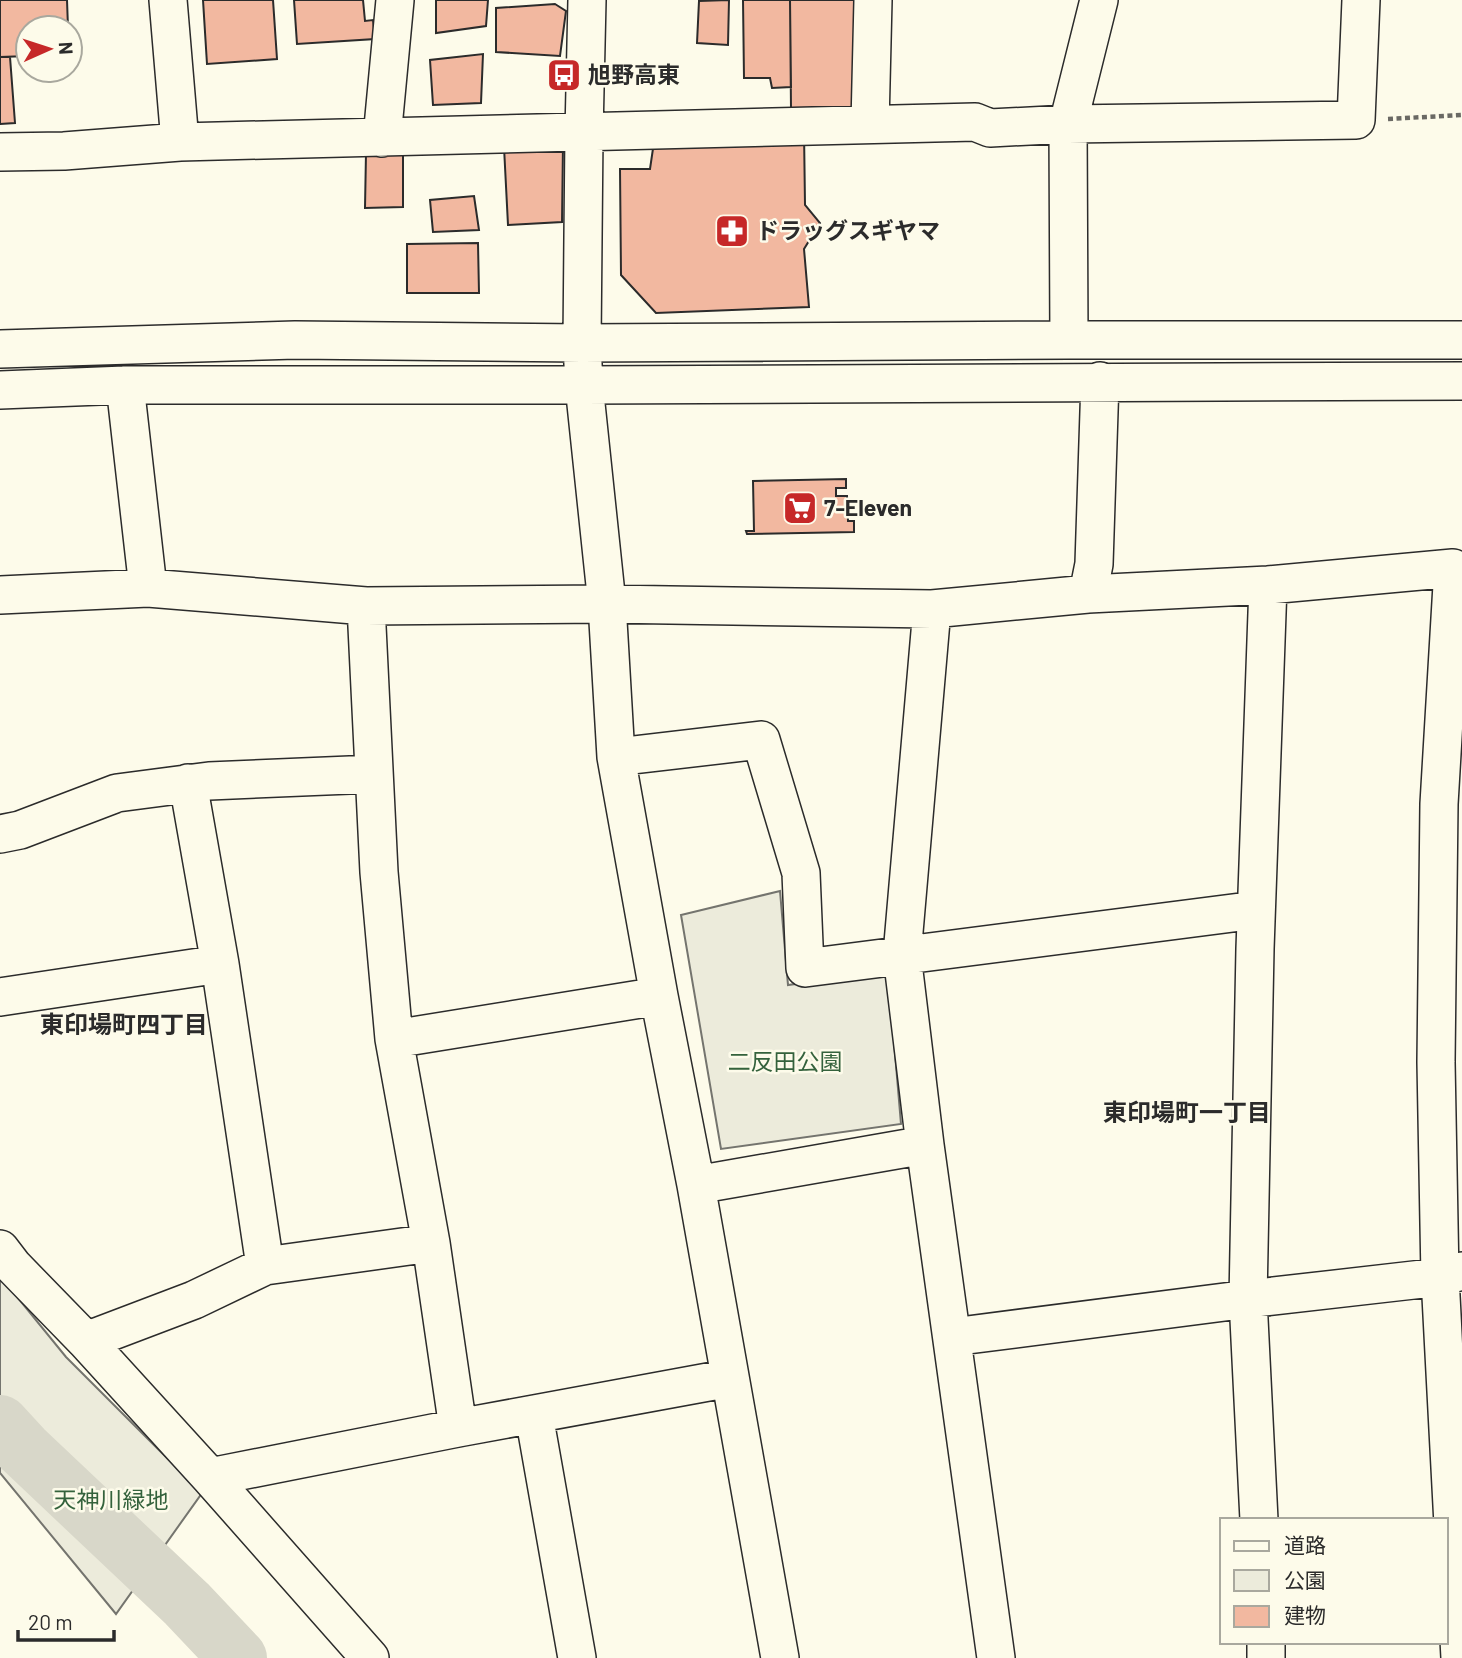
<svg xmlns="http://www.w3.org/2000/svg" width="1462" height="1658" viewBox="0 0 1462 1658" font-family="Barlow,'Noto Sans JP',sans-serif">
	<rect width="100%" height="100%" fill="#fdfbea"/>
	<path fill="#ecebdb" stroke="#74746e" stroke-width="2" d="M780,891L788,985L888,971L901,1124L721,1149L681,915Z
		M0,1276L66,1357L202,1493L116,1614L0,1473Z"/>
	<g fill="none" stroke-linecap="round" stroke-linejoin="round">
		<path stroke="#d8d7c9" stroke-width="58" d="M0,1424L23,1449L187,1604L238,1658"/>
	</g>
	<path fill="#f2b8a0" stroke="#2b2b2b" stroke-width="2" d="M0,0H67L68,28H28V56L0,57Z
		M203,0H273L277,59L207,64Z
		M294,0H363L365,21L373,20L375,39L297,44Z
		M436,0H488L486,26L436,33Z
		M729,0L728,45L697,43L699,1Z
		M743,0H790L791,87L772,88L770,78H744Z
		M790,0H863L855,108H791Z
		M555,4L566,11L560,56L496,52V8Z
		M483,54L481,103L433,105L430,60Z
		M0,57H10L15,123L0,124Z
		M804,131L805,205L820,223L804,249L809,307L656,313L621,275L620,169H650L655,135Z
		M563,144L562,222L508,225L504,147Z
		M366,153L403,154V207L365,208Z
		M474,196L479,230L433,232L430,200Z
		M478,243L479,293H407V244Z
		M846,479V488H836V496H847L848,521H854V532L747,534L746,531H754L753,481Z"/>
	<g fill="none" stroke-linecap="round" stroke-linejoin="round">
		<g stroke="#2b2b2b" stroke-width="40">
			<path id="minor" d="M168,0L180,142
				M587,0L584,133L582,343L584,385L607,604L616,757L659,996L696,1185L780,1658
				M870,124L873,0
				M382,138L395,0
				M0,152L64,151L180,142L975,122L990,128L1068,124L1356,120L1361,0
				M1069,340L1068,124L1099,0
				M0,349L295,340L582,343L1069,340H1462
				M125,385L148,588
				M0,390L125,385H584L1462,381
				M1088,594L1094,564L1100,381
				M0,595L148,588L366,606L607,604L932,609L1088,594L1268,585L1453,568L1439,804L1436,1062L1440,1277L1460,1658
				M366,606L379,872L394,1039L431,1243L458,1428
				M932,609L902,955L925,1145L996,1658
				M616,757L761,740L801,873L805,968L1256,910
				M188,783L220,964L265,1266
				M0,834L20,830L117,793L209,781L374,774
				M0,997L220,964
				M394,1039L659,996
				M696,1185L925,1145
				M0,1249L13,1266L86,1341L210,1477L370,1658
				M952,1337L1248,1299L1440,1277L1462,1271
				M86,1341L194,1300L265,1266L431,1243
				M534,1415L577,1658
				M210,1477L458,1428L730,1378
				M1259,1520L1248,1299L1255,949L1268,585
				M1266,1642V1658"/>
		</g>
		<path stroke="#6a6964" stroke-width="4.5" stroke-dasharray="5 3.5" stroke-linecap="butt" d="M1388,119L1462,115"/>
		<use href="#minor" stroke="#fdfbea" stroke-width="37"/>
	</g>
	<defs>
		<g id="bus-square" transform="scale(1.75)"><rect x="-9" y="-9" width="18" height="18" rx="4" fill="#c62828" stroke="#fdfbea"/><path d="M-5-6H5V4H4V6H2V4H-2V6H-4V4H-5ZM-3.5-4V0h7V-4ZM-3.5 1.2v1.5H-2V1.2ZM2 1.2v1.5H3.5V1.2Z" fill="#fff"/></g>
		<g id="pharmacy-square" transform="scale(1.75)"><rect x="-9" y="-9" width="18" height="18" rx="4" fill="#c62828" stroke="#fdfbea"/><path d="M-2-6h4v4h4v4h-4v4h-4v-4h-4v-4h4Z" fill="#fff"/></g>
		<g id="supermarket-square" transform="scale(1.75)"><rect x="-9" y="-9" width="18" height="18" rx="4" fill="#c62828" stroke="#fdfbea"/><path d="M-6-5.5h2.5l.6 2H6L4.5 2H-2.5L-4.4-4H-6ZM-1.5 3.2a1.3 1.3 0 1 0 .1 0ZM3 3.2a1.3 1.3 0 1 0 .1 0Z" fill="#fff"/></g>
	</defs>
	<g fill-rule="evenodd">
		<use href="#bus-square" x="564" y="75"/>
		<use href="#pharmacy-square" x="732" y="231"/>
		<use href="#supermarket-square" x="800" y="508"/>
	</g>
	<g text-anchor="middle" stroke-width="5" stroke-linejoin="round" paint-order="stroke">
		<g font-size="23" font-weight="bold" fill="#2b2b2b" stroke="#fdfbea" text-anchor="start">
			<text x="588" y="83">旭野高東</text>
			<text x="756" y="239">ドラッグスギヤマ</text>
			<text x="824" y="516">7-Eleven</text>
		</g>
		<g font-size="23" fill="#34623c" stroke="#fdfbea">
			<text x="785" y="1070">二反田公園</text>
			<text x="111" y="1508">天神川緑地</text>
		</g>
		<g font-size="24" font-weight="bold" fill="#2b2b2b" stroke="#fdfbea">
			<text x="124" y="1033">東印場町四丁目</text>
			<text x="1187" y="1121">東印場町一丁目</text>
		</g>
	</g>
	<rect x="1220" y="1518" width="228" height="126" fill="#fdfbea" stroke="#a9a89e" stroke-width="2"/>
	<rect x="1234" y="1541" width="35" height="10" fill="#fdfbea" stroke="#a9a89e" stroke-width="2"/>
	<text x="1284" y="1553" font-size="21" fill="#2b2b2b">道路</text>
	<rect x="1234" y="1570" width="35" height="21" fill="#ecebdb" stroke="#a9a89e" stroke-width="2"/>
	<text x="1284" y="1588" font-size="21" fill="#2b2b2b">公園</text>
	<rect x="1234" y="1606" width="35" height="21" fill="#f2b8a0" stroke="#a9a89e" stroke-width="2"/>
	<text x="1284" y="1623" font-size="21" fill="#2b2b2b">建物</text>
	<g transform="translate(49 49) rotate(87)"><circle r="33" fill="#fdfbea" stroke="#a9a89e" stroke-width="2"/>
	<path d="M0-5L12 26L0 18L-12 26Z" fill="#c62828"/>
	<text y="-10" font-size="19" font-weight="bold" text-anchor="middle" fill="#2b2b2b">N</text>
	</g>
	<path d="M18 1630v10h96v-10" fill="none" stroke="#2b2b2b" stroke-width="3.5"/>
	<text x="28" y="1630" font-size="21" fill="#2b2b2b" stroke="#fdfbea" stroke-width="5" paint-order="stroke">20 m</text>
</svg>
